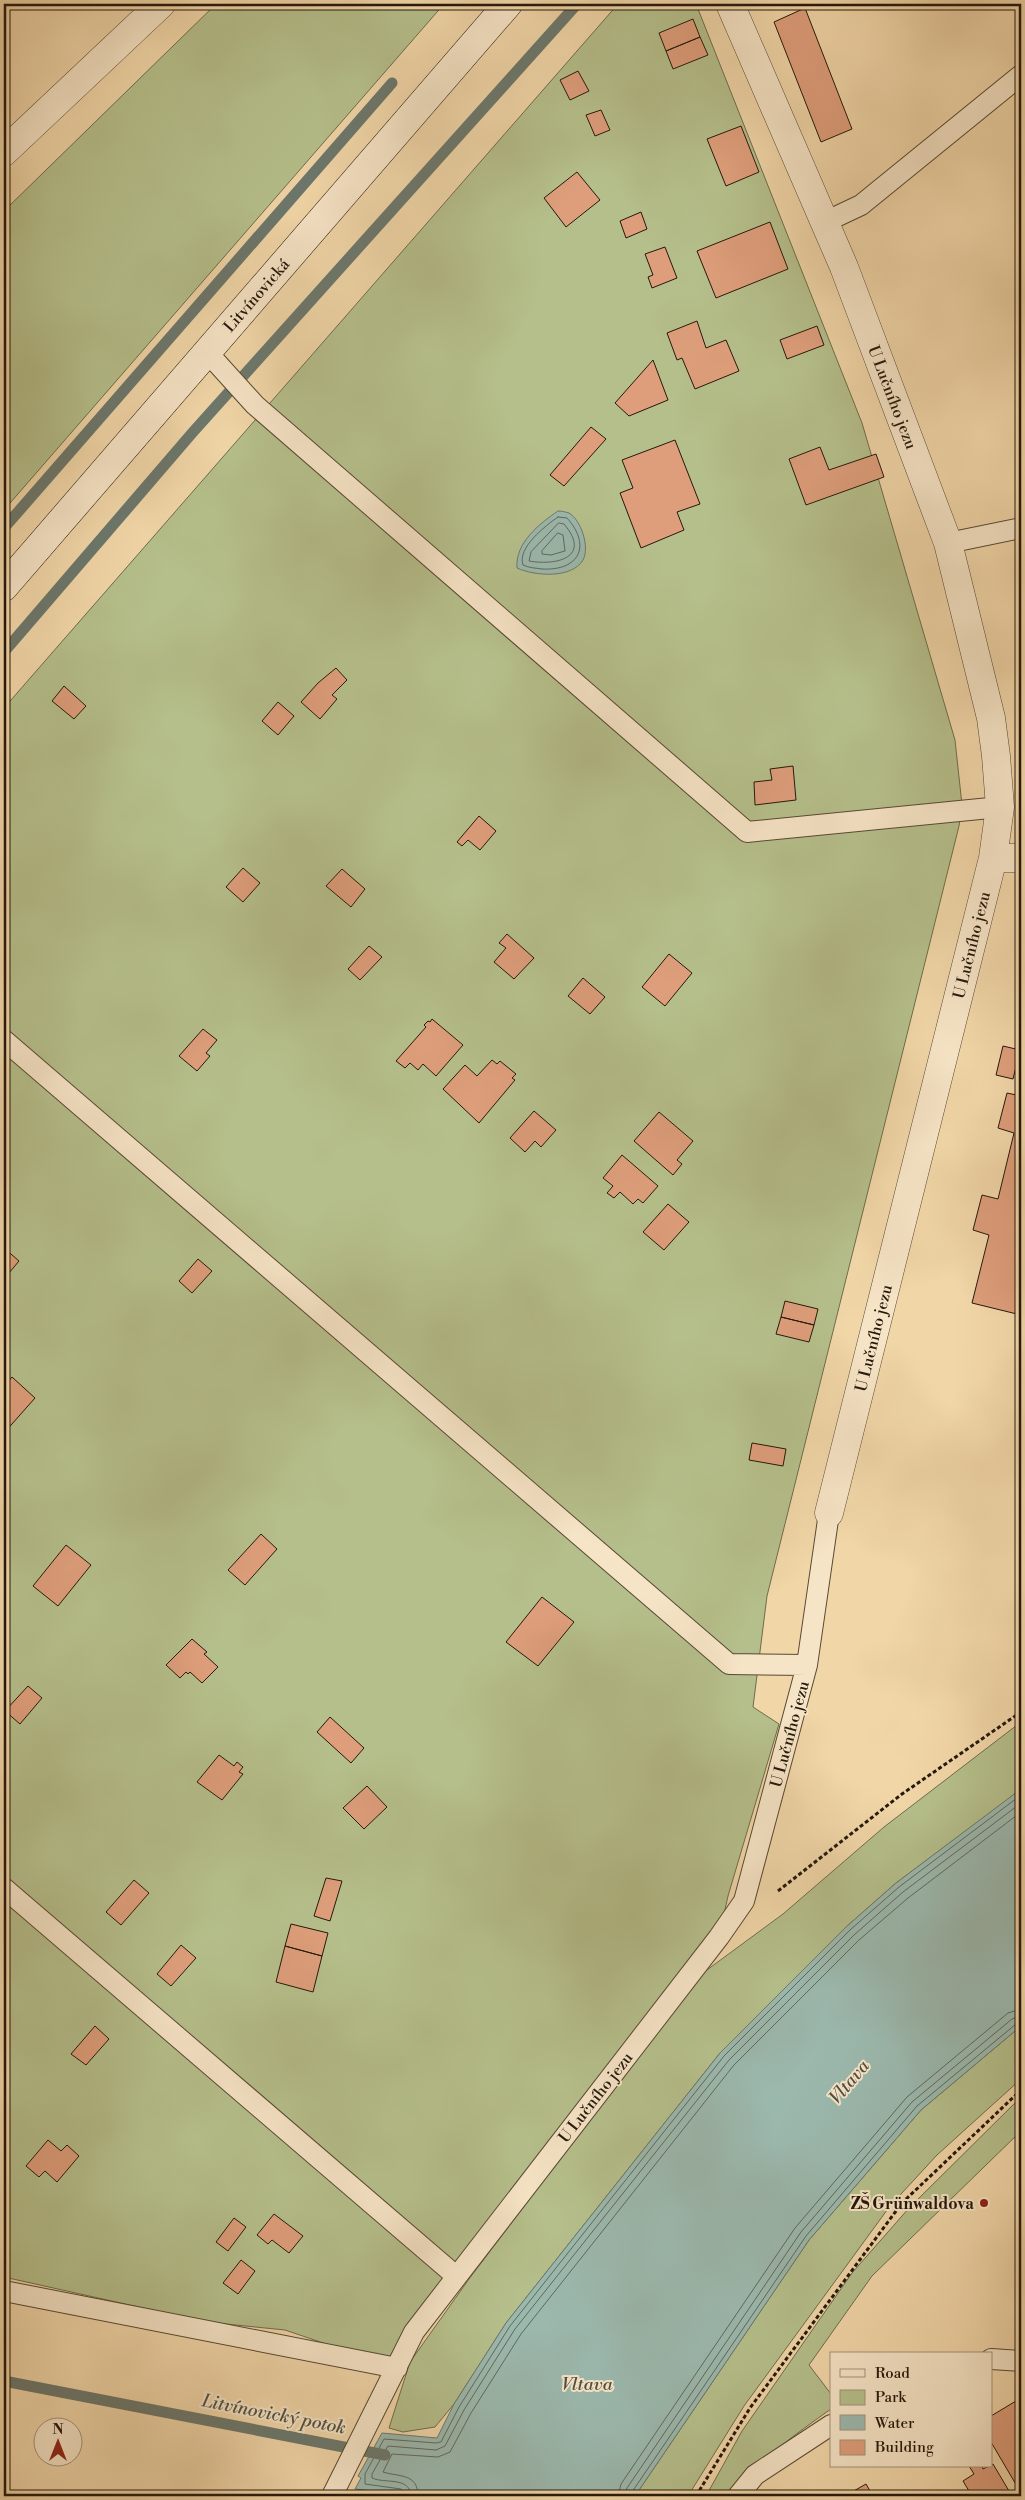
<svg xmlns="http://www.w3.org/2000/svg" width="1025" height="2500" viewBox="0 0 1025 2500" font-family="'Libre Bodoni',serif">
	<rect width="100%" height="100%" fill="#f1d6a8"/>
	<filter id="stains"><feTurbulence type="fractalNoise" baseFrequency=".004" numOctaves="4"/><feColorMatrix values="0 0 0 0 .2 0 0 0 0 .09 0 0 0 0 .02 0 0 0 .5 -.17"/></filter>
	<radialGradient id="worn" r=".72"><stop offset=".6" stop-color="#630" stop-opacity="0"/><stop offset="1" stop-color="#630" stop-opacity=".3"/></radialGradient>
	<path fill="#b5bf8b" stroke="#6d6c4c" d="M216,4H444L4,510V211Z
		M618,4H696L862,423L955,740L962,805L959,826L767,1596L753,1707L779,1724L728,1896L719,1937L397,2368L285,2330L206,2322L4,2277V708Z
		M1021,1722V1790L896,1883L846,1927L720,2053L506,2323L454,2404L435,2427L403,2432L389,2428L410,2362L469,2279L696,1978L783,1914L884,1827Z
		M1021,2026V2079L937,2155L890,2206L744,2406L688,2496H635L809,2240L921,2110Z
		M1021,2097V2131L872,2276L809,2365L831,2394V2409C794,2435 758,2461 730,2496H706L742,2431L852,2273L909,2208Z"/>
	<path fill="#9bb8ad" stroke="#6c786d" d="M558,511C561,511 566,512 569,513C581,520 590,547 583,560C572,579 534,576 517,568C515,543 539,524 558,511Z
		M1021,1789V2026L921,2110L809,2240L635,2496H399L400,2494L355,2489L361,2478L358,2476L382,2433L437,2438L454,2404L506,2323L720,2053L846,1927L896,1883Z"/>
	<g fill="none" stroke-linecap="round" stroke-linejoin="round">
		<path stroke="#60685c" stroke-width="1" d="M558,517L567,518C592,546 579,571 542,569C536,568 529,568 523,565C517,548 545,526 558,517Z
			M559,523L564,524C592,557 557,566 529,561L531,552Z
			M558,533L563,535L565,551L551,555L542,554V551Z
			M405,2496L401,2489L365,2484V2474L384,2439L436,2443L441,2442L459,2407L510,2326L724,2056L850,1930L899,1887L1021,1795
			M411,2496C410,2476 385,2484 372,2478V2474L388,2446L436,2450L445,2446L464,2410L515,2329L729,2060L854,1935L903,1892L1021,1803
			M418,2496C418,2473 399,2477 383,2472L392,2454L438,2457L450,2452L471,2413L521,2334L734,2065L859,1940L908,1898L1021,1812
			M618,2496L621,2484L795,2228L907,2097L1008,2013L1021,2009
			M625,2496L627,2488L801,2232L912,2102L1012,2019L1021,2016
			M631,2496L632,2492L806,2236L917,2106L1016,2024L1021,2022"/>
		<path stroke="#6c786d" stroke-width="11" d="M4,528L392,83
			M4,652L193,432L577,4
			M4,2381L385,2455"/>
	</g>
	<path fill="#de9e7b" stroke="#25180c" d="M805,8L852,129L821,142L774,22Z
		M693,19L700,37L666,51L659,33Z
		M700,37L708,55L673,69L666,51Z
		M578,71L589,91L570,100L560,80Z
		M601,110L610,130L595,136L586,115Z
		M741,126L759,172L726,186L707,139Z
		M577,172L600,200L566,227L544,198Z
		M641,212L647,229L626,238L620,221Z
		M770,222L788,269L716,298L697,251Z
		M665,247L677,278L652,288L648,277L653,275L645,254Z
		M697,321L706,348L726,340L739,371L695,389L682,358L677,360L667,333Z
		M817,326L824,345L787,359L780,340Z
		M653,360L668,400L629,416L615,403Z
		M591,427L606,439L564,486L550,475Z
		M675,440L700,504L677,512L684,530L641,548L620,493L633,488L622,460Z
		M820,447L829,470L876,454L884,477L806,505L789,459Z
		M336,668L347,680L332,695L337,699L320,719L301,702L318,683Z
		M64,686L86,706L74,719L52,701Z
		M278,702L294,716L278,735L262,721Z
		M793,766L796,800L755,805L754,782L772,780L770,769Z
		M479,816L496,831L480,850L468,840L462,846L457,842Z
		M243,868L260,883L243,902L226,887Z
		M342,869L365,889L351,907L326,886Z
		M507,934L534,958L514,979L494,962L506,948L499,943Z
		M369,946L382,957L360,980L348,969Z
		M669,954L692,973L665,1006L642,987Z
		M583,978L605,997L590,1014L568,996Z
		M432,1019L463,1045L436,1076L423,1064L418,1070L410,1063L405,1068L396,1061L426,1027L424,1025L428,1021L430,1022Z
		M203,1029L217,1040L206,1053L210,1056L197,1071L179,1056Z
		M1003,1046L1020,1050L1013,1079L996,1075Z
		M492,1060L497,1064L500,1061L516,1074L512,1078L515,1080L479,1123L443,1089L465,1065L477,1076Z
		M1007,1093L1021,1096V1315L972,1303L989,1235L973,1230L982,1195L998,1199L1014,1133L998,1128Z
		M534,1111L556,1130L541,1147L535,1141L525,1152L510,1138Z
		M659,1112L693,1141L677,1160L682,1164L673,1175L634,1141Z
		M622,1155L658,1186L643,1203L638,1199L633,1204L620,1192L614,1198L607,1193L613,1186L603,1178Z
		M668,1204L689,1222L664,1250L643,1232Z
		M4,1248L19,1261L4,1279Z
		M198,1259L212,1271L192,1293L179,1281Z
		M785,1301L818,1309L814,1325L781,1317Z
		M781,1317L814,1325L809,1342L776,1334Z
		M12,1377L35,1398L4,1433V1386Z
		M752,1443L786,1449L783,1466L749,1460Z
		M261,1534L277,1549L245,1585L228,1570Z
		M66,1545L91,1565L58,1606L33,1586Z
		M542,1597L574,1622L538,1666L506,1642Z
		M192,1639L207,1652L204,1654L218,1667L202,1683L190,1672L188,1674L186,1672L180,1678L166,1665Z
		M28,1686L42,1698L20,1724L5,1711Z
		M330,1717L364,1748L351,1763L317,1732Z
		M219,1755L234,1766L237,1762L243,1767L239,1772L243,1774L222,1800L197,1782Z
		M367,1786L387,1807L364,1829L343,1808Z
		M326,1878L342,1881L330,1921L314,1916Z
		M134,1880L149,1893L121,1925L106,1912Z
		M291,1924L328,1933L322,1956L285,1946Z
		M181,1945L196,1958L171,1986L157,1974Z
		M285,1946L322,1956L313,1992L276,1982Z
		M95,2026L109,2039L86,2065L71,2054Z
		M48,2140L61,2151L67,2145L79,2156L57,2182L45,2171L39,2177L26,2166Z
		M274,2214L303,2236L289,2253L272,2240L268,2244L257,2235Z
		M234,2218L246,2227L228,2251L216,2242Z
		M241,2260L255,2271L238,2294L223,2283Z
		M1021,2398V2493L991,2442V2416Z
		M993,2464L1012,2496H972L963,2481L974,2474L969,2466H982L983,2469Z
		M866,2484L873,2496H845Z"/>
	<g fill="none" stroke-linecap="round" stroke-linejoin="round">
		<g stroke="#584833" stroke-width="22">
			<path id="service" d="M825,222L861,205L1021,75
				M207,352L255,405L747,832L1000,807
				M948,543L1021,528
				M4,1040L729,1664L807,1665
				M4,1888L456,2276
				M4,2291L397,2368
				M991,2359L1021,2361
				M332,2496L414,2332L719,1937L744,1901L807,1665L829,1513
				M738,2496L755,2475L831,2425"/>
		</g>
		<g stroke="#584833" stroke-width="29">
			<path id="minor" d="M730,4L844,267L948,543L991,718L996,756L1000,807L993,858L829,1513
				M4,152L161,4
				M993,858H1021"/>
		</g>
		<g stroke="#25180c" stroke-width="29">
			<path id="secondary" d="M4,587L508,4"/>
		</g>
		<path stroke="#25180c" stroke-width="3" stroke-dasharray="4 2.5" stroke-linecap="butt" d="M778,1891L902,1794L1021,1712
			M696,2496L750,2408L902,2203L1021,2090"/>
		<use href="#service" stroke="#f6e4c6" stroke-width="20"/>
		<use href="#minor" stroke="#f6e4c6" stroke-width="28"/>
		<use href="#secondary" stroke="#f6e4c6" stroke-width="28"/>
	</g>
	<circle fill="#8f2418" stroke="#f6e4c6" stroke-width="2" cx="984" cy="2203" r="5"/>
	<g text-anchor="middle" stroke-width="4" stroke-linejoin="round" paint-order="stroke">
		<g font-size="16" fill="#25180c" stroke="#f6e4c6">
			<text transform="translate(256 295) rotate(-49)" y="6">Litvínovická</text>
			<text transform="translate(893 397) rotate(69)" y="6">U Lučního jezu</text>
			<text transform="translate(971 945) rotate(-76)" y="6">U Lučního jezu</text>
			<text transform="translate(873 1338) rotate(-76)" y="6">U Lučního jezu</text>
			<text transform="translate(789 1734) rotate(-75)" y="6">U Lučního jezu</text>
			<text transform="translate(595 2097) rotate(-52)" y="6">U Lučního jezu</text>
		</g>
		<g font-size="16" font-weight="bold" fill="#25180c" stroke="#f6e4c6" text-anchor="end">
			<text x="974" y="2209">ZŠ Grünwaldova</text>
		</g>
		<g font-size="18" font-style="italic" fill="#4e5044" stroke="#f6e4c6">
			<text transform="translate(849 2082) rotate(-50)" y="6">Vltava</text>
			<text x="587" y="2390">Vltava</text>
			<text transform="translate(274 2414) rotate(11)" y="6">Litvínovický potok</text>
		</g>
	</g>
	<rect width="1025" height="2500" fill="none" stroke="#f1d6a8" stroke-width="20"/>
	<rect x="5" y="5" width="1015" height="2490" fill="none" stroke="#25180c" stroke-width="2.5"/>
	<rect x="10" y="10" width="1005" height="2480" fill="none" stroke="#25180c"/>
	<rect x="830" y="2352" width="162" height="115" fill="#f6e4c6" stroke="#a2927c"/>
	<rect x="840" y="2369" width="25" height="8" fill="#f6e4c6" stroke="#a2927c"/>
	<text x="875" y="2378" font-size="15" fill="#25180c">Road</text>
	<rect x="840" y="2390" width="25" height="15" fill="#b5bf8b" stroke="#a2927c"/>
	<text x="875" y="2402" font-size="15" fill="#25180c">Park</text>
	<rect x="840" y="2415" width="25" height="15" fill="#9bb8ad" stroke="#a2927c"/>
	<text x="875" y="2428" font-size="15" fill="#25180c">Water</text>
	<rect x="840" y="2440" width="25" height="15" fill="#de9e7b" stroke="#a2927c"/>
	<text x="875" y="2452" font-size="15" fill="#25180c">Building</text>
	<g transform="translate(58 2442)"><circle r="24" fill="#f6e4c6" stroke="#a2927c"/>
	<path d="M0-4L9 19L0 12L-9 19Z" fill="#8f2418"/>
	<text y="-8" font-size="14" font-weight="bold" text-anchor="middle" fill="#25180c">N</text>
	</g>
	<rect width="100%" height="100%" filter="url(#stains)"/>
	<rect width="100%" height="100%" fill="url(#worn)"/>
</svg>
